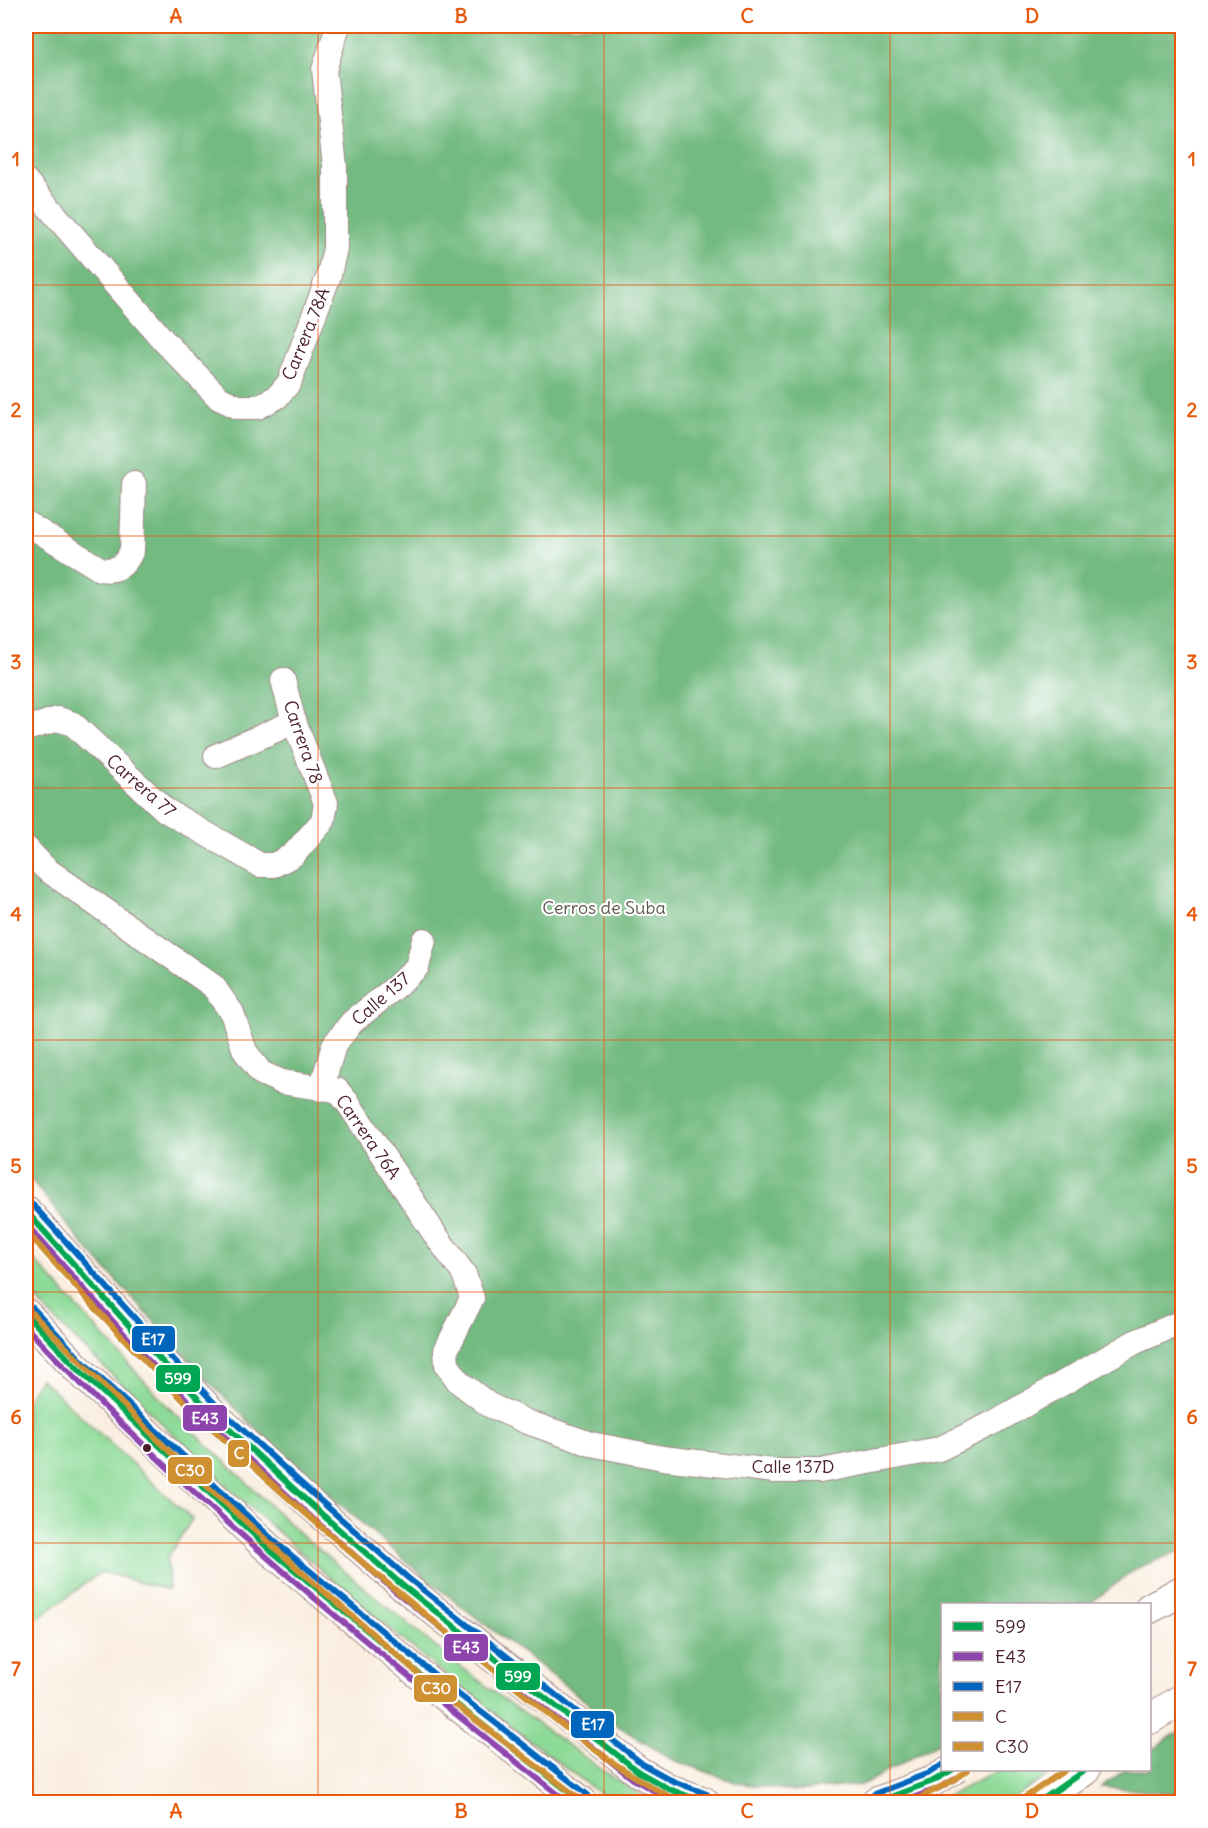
<svg xmlns="http://www.w3.org/2000/svg" width="1208" height="1828" viewBox="0 0 1208 1828" font-family="Delius,sans-serif">
	<rect width="100%" height="100%" fill="#fff"/>
	<filter id="ink" filterUnits="userSpaceOnUse"><feTurbulence type="fractalNoise" baseFrequency=".0167" numOctaves="2"/><feDisplacementMap in="SourceGraphic" scale="12" xChannelSelector="R" yChannelSelector="G"/><feConvolveMatrix kernelMatrix="1 2 1 2 8 2 1 2 1" color-interpolation-filters="sRGB"/></filter>
	<filter id="wash" filterUnits="userSpaceOnUse"><feTurbulence type="fractalNoise" baseFrequency=".008" numOctaves="4" result="noise"/><feDisplacementMap in="SourceGraphic" scale="24" xChannelSelector="R" yChannelSelector="G"/><feGaussianBlur stdDeviation="1.35" result="paint"/><feColorMatrix in="noise" values="0 0 0 0 0 0 0 0 0 0 0 0 0 0 0 0 0 1.4 0 .05"/><feComposite in="paint" operator="in"/></filter>
	<g filter="url(#wash)">
		<rect width="100%" height="100%" fill="#f9eedf"/>
		<path fill="#8eda98" stroke="#6c7c62" stroke-width="1.5" d="M26,1251L168,1407L299,1533L433,1645L503,1699L615,1779L652,1802H611L466,1692L362,1606L236,1495L51,1316L26,1286Z
			M40,1378L192,1519L167,1558L169,1590L101,1572L26,1627V1401Z
			M999,1770H1055L1009,1802H937Z"/>
		<path fill="#72ba80" stroke="#5e6c56" stroke-width="1.5" d="M26,26H1182V1550L1137,1568L1089,1604H942V1741L862,1785L793,1791L738,1783L671,1759L618,1726L434,1585L320,1487L261,1433L214,1387L81,1242L26,1173Z
			M1182,1729V1794L1101,1787L1125,1770H1150V1752Z"/>
	</g>
	<g filter="url(#ink)">
		<g fill="none" stroke-linecap="round" stroke-linejoin="round">
			<g stroke="#a28685" stroke-width="26">
				<path id="minor" d="M26,181L164,341L219,398L238,407H258L277,397L289,383L329,275L335,248V166L324,70L338,26
					M26,523L100,569C117,572 125,566 132,550L134,484
					M26,729L58,719L73,724L165,810L260,865H274L293,855L323,821L326,803L294,722L283,680
					M216,756L294,722
					M26,848L46,869L213,986L232,1013L245,1051L261,1073L282,1082L337,1090L348,1103L434,1233L464,1274L472,1298L446,1350L447,1365L459,1382L489,1405L527,1422L591,1444L663,1458L774,1471H820L939,1449L993,1423L1135,1342L1182,1322
					M321,1089L334,1045L352,1022L397,986L417,967L424,940"/>
			</g>
			<g stroke="#a28685" stroke-width="32">
				<path id="major" d="M26,1211L150,1349L216,1417L308,1502L402,1585L639,1772L669,1789L704,1802
					M26,1314L77,1368L267,1547L447,1697L582,1802
					M1150,1608L1182,1591
					M1150,1719L1182,1699
					M877,1802L933,1781L952,1770
					M1039,1802L1085,1770"/>
			</g>
			<use href="#minor" stroke="#fff" stroke-width="24"/>
			<use href="#major" stroke="#fff" stroke-width="30"/>
			<g stroke="#fff" stroke-width="10">
				<path id="bus-1" d="M26,1211L150,1349L216,1417L308,1502L402,1585L639,1772L669,1789L704,1802
					M26,1314L77,1368L267,1547L447,1697L582,1802
					M877,1802L933,1781L952,1770
					M1039,1802L1085,1770"/>
			</g>
			<g stroke="#fff" stroke-width="10">
				<path id="bus-2" d="M26,1224L143,1355L210,1423L302,1509L396,1592L633,1779L665,1797L679,1802
					M26,1327C191,1502 378,1655 568,1802
					M901,1802L937,1789L957,1778"/>
			</g>
			<g stroke="#fff" stroke-width="10">
				<path id="bus-3" d="M33,1205L157,1343L222,1411L314,1495L408,1578L644,1765L673,1781L707,1794
					M33,1308L83,1362L273,1540L453,1690L588,1795
					M874,1794L929,1773L942,1765"/>
			</g>
			<g stroke="#fff" stroke-width="10">
				<path id="bus-4" d="M26,1231C79,1291 133,1350 190,1407C281,1496 379,1578 478,1657C543,1709 605,1765 680,1802
					M912,1802L954,1780L968,1770
					M1018,1802L1065,1770"/>
			</g>
			<g stroke="#fff" stroke-width="10">
				<path id="bus-5" d="M26,1307L176,1458L297,1568L444,1696L584,1802"/>
			</g>
			<use href="#bus-1" stroke="#00a651" stroke-width="6"/>
			<use href="#bus-2" stroke="#8e44ad" stroke-width="6"/>
			<use href="#bus-3" stroke="#0065bd" stroke-width="6"/>
			<use href="#bus-4" stroke="#ce9030" stroke-width="6"/>
			<use href="#bus-5" stroke="#ce9030" stroke-width="6"/>
		</g>
	</g>
	<path fill="none" stroke="#e8590c" stroke-width="1.5" stroke-opacity="0.55" d="M318,26V1802M604,26V1802M890,26V1802M26,285H1182M26,536H1182M26,788H1182M26,1040H1182M26,1292H1182M26,1543H1182"/>
	<circle fill="#4a1f2b" stroke="#fff" stroke-width="2" cx="147" cy="1448" r="5"/>
	<g text-anchor="middle" stroke-width="4.5" stroke-linejoin="round" paint-order="stroke">
		<g font-size="18" fill="#4a1f2b" stroke="#fff">
			<text transform="translate(306 334) rotate(-68)" y="6">Carrera 78A</text>
			<text transform="translate(303 742) rotate(71)" y="6">Carrera 78</text>
			<text transform="translate(141 786) rotate(41)" y="6">Carrera 77</text>
			<text transform="translate(381 999) rotate(-41)" y="6">Calle 137</text>
			<text transform="translate(368 1137) rotate(55)" y="6">Carrera 76A</text>
			<text x="793" y="1473">Calle 137D</text>
		</g>
		<g font-size="18" fill="#5e574c" stroke="#fff">
			<text x="604" y="914">Cerros de Suba</text>
		</g>
	</g>
	<g stroke="#fff" stroke-width="2">
		<rect x="131" y="1325" width="45" height="28" rx="6" fill="#0065bd"/>
		<rect x="155" y="1364" width="46" height="29" rx="6" fill="#00a651"/>
		<rect x="182" y="1404" width="46" height="28" rx="6" fill="#8e44ad"/>
		<rect x="227" y="1439" width="23" height="29" rx="6" fill="#ce9030"/>
		<rect x="167" y="1456" width="46" height="29" rx="6" fill="#ce9030"/>
		<rect x="443" y="1633" width="46" height="29" rx="6" fill="#8e44ad"/>
		<rect x="495" y="1662" width="46" height="29" rx="6" fill="#00a651"/>
		<rect x="413" y="1674" width="45" height="29" rx="6" fill="#ce9030"/>
		<rect x="570" y="1710" width="45" height="29" rx="6" fill="#0065bd"/>
	</g>
	<g font-size="16" text-anchor="middle" font-weight="bold" fill="#fff">
		<text x="153" y="1345">E17</text>
		<text x="178" y="1384">599</text>
		<text x="205" y="1424">E43</text>
		<text x="239" y="1459">C</text>
		<text x="190" y="1476">C30</text>
		<text x="466" y="1653">E43</text>
		<text x="518" y="1682">599</text>
		<text x="436" y="1694">C30</text>
		<text x="593" y="1730">E17</text>
	</g>
	<rect width="1208" height="1828" fill="none" stroke="#fff" stroke-width="66"/>
	<rect x="941" y="1603" width="210" height="168" fill="#ffffff" stroke="#b7a5aa" stroke-width="1.5"/>
	<rect x="953" y="1622" width="30" height="9" fill="#00a651" stroke="#b7a5aa" stroke-width="1.5"/>
	<text x="995" y="1633" font-size="18" fill="#4a1f2b">599</text>
	<rect x="953" y="1652" width="30" height="9" fill="#8e44ad" stroke="#b7a5aa" stroke-width="1.5"/>
	<text x="995" y="1663" font-size="18" fill="#4a1f2b">E43</text>
	<rect x="953" y="1682" width="30" height="9" fill="#0065bd" stroke="#b7a5aa" stroke-width="1.5"/>
	<text x="995" y="1693" font-size="18" fill="#4a1f2b">E17</text>
	<rect x="953" y="1712" width="30" height="9" fill="#ce9030" stroke="#b7a5aa" stroke-width="1.5"/>
	<text x="995" y="1723" font-size="18" fill="#4a1f2b">C</text>
	<rect x="953" y="1742" width="30" height="9" fill="#ce9030" stroke="#b7a5aa" stroke-width="1.5"/>
	<text x="995" y="1753" font-size="18" fill="#4a1f2b">C30</text>
	<rect x="33" y="33" width="1142" height="1762" fill="none" stroke="#e8590c" stroke-width="2"/>
	<g font-size="20" text-anchor="middle" font-weight="bold" fill="#e8590c">
		<text x="176" y="23">A</text>
		<text x="461" y="23">B</text>
		<text x="747" y="23">C</text>
		<text x="1032" y="23">D</text>
		<text x="16" y="166">1</text>
		<text x="1192" y="166">1</text>
		<text x="16" y="417">2</text>
		<text x="1192" y="417">2</text>
		<text x="16" y="669">3</text>
		<text x="1192" y="669">3</text>
		<text x="16" y="921">4</text>
		<text x="1192" y="921">4</text>
		<text x="16" y="1173">5</text>
		<text x="1192" y="1173">5</text>
		<text x="16" y="1424">6</text>
		<text x="1192" y="1424">6</text>
		<text x="16" y="1676">7</text>
		<text x="1192" y="1676">7</text>
		<text x="176" y="1818">A</text>
		<text x="461" y="1818">B</text>
		<text x="747" y="1818">C</text>
		<text x="1032" y="1818">D</text>
	</g>
</svg>
